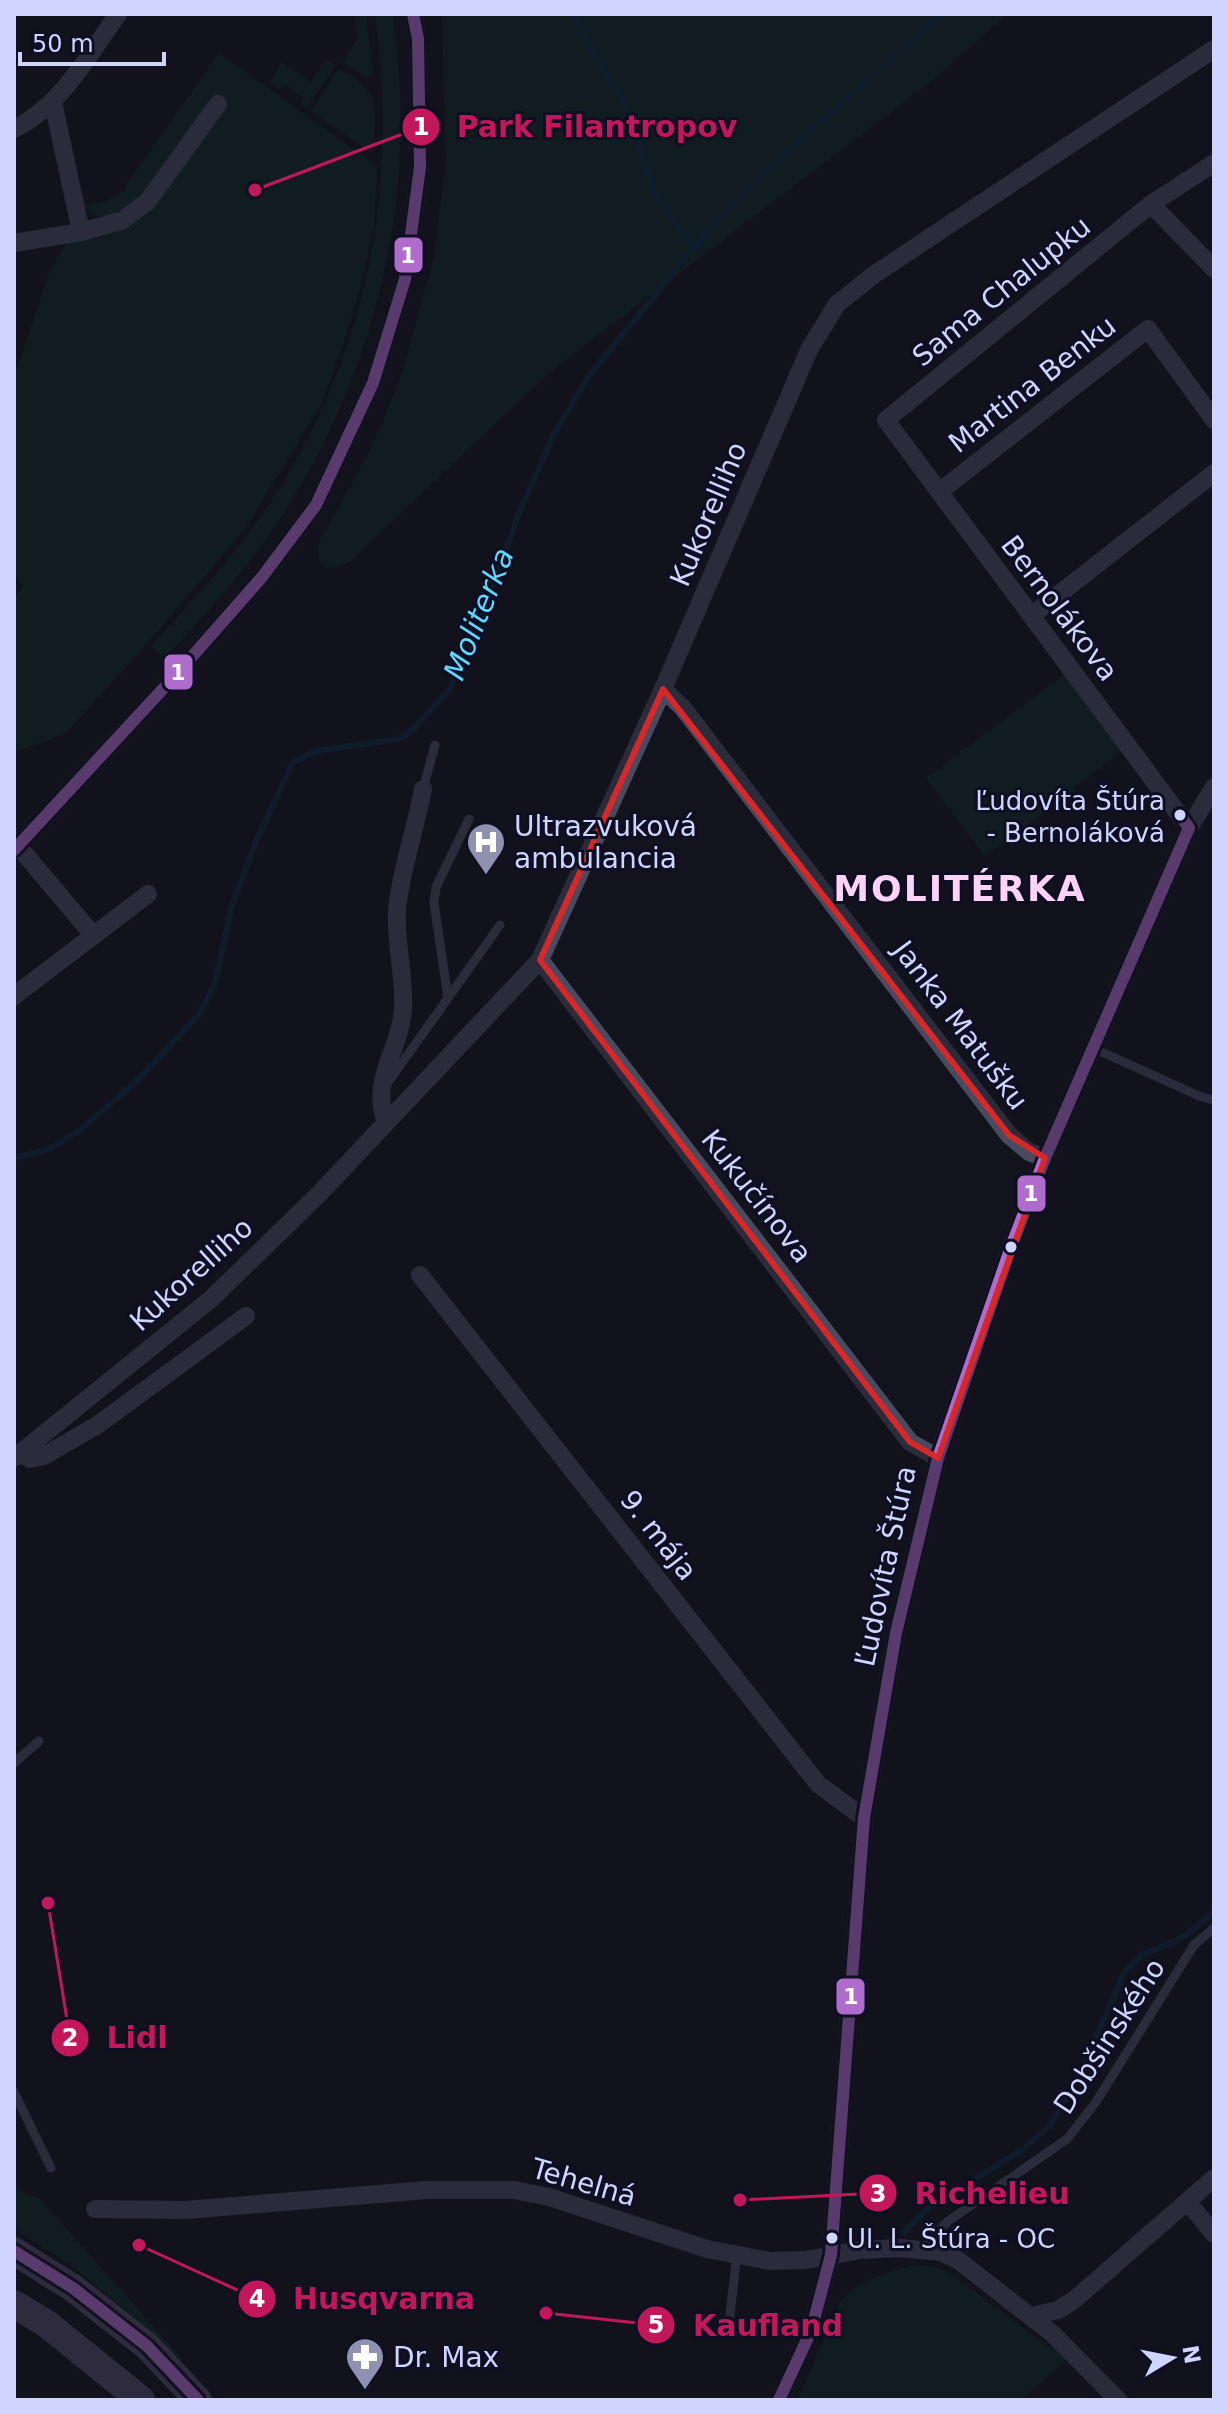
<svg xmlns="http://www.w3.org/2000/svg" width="1228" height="2414" viewBox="0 0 1228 2414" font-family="'DejaVu Sans',sans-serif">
	<rect width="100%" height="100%" fill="#13131e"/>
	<path fill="#112925" d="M355,14H366L373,73L367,78L343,62L357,39Z
		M375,14H392C419,186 381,355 290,503C255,560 209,610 164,659L151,646C182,612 215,578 243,541C360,388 402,204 375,14Z
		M442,14H1007L934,79L551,371L349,562L336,568L324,567L319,559L318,544L369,453L399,383L434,258L446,161Z
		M219,53L377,166L374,226L362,280L349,327L321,405L244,530L143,648L65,734L14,752V598L23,587L14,571V377L50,271L71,234L148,201L140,195C126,208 99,229 84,206L107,201L124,191L127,184Z
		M326,59L335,65L307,108L301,105L304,98L285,84L280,89L270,83L282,62L310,82Z
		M339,68C383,97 374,97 374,147L371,152L311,112Z
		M1071,669L1128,746L1074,788L1075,791L985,856L926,778Z
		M14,2188L40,2199L182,2359L180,2362C130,2311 76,2265 14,2229Z
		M917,2265L935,2267L954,2276L1049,2347L1054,2343L1068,2358L1021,2400H798L840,2302C860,2280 888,2271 917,2265Z"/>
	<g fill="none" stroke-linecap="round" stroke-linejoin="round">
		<path stroke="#0a283e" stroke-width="6" d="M574,14L598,62L625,103L655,194L692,247
			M14,1158L49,1149L79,1131L138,1080L200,1013L215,984L232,905L258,837L293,762L316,751L399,739L414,728L448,691L467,658L519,513L553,436L589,376L716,220L771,166L942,14
			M904,2232L930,2207L1023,2149L1050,2125L1074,2086L1125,1971L1142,1955L1176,1941L1190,1932L1214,1911"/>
		<path stroke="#474b5f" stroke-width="9" d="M423,789L435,745
			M448,998L434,903L436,887L469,819
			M1093,1048L1199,1096L1214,1100
			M389,1081L500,925
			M14,1763L39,1741
			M14,2092L51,2168
			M921,2250L947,2222L1067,2139L1096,2102L1194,1945L1214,1928
			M728,2332L737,2254"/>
		<path stroke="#474b5f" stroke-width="18" d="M14,129C61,106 89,55 118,14
			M1151,204L1214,269
			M81,232L123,220L148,201L218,104
			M14,243L81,232L53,102
			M939,492L1148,329L1214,420
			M1031,616L1214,473
			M663,689L683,708L1009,1135L1029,1152L1045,1158
			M1189,828L886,420L1151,204L1214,163
			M18,846L93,935
			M14,850L174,677L262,577L316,505L373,383L405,279L420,167L418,39L413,14
			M540,960L910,1442L938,1458
			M14,996L148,894
			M386,1123C370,1078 400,1052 403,1009C405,977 395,943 397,910C400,873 416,828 423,789
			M420,1275L818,1784L864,1818
			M21,1453L30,1459L44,1456L99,1424L246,1316
			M14,1458L211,1299L319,1194L540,960L663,689L809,350L837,304L875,274L1214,49
			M1187,2201L1214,2234
			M95,2209L186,2210L427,2190H514L549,2197L707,2249L770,2261L806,2260L860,2250L900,2248L941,2252L958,2260L1053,2334L1118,2400
			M1031,2316L1058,2310L1074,2300L1214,2178
			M779,2400L811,2331L831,2255L864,1818L896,1633L938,1458L1011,1247L1045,1158L1189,828L1214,787"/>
		<path stroke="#4f4b65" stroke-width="28" d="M14,2251L73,2288L147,2346L198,2400
			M14,2304L47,2324L141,2400"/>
		<g stroke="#0e0f23" stroke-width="18">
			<path id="bus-1" d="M14,850L174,677L262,577L316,505L373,383L405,279L420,167L418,39L413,14
				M14,2251L73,2288L147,2346L198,2400
				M779,2400L811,2331L831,2255L864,1818L896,1633L938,1458L1011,1247L1045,1158L1189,828L1180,815"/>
		</g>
		<use href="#bus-1" stroke="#b06ccc" stroke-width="12"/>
	</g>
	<path d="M0 0H1228V2414H0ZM663,689L1009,1135L1045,1158L938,1458L910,1442L540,960Z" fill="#13131e" fill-opacity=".55" fill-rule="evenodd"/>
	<path fill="none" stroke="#d62828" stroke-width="6" stroke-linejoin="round" d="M663,689L1009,1135L1045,1158L938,1458L910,1442L540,960Z"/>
	<defs>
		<g id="hospital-pin" transform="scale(2)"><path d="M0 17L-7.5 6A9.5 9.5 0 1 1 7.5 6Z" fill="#8e91b0" stroke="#0e0f23"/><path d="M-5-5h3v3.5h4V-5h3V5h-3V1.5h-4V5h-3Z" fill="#fff"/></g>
		<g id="pharmacy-pin" transform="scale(2)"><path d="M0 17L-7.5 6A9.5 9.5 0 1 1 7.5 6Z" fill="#8e91b0" stroke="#0e0f23"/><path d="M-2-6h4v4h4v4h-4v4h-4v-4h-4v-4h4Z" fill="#fff"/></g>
	</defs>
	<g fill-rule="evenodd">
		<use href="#hospital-pin" x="486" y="842"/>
		<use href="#pharmacy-pin" x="365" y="2357"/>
	</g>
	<g fill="#d0d5ff" stroke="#0e0f23" stroke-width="3">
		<circle cx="1180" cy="815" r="7"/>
		<circle cx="1011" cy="1247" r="7"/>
		<circle cx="832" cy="2238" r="7"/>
	</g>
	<g text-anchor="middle" stroke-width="6" stroke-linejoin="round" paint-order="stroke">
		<g font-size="26" fill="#d0d5ff" stroke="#0e0f23" text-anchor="end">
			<text x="1165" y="810">Ľudovíta Štúra<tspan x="1165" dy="32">- Bernoláková</tspan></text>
			<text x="847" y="2248" text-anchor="start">Ul. L. Štúra - OC</text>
		</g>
		<g font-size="28" fill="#d0d5ff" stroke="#0e0f23">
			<text transform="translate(1001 291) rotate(-39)" y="10">Sama Chalupku</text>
			<text transform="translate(1032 384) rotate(-38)" y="10">Martina Benku</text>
			<text transform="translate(708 514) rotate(-67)" y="10">Kukorelliho</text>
			<text transform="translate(1060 608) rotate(53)" y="10">Bernolákova</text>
			<text transform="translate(961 1025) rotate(53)" y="10">Janka Matušku</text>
			<text transform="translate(757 1196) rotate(52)" y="10">Kukučínova</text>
			<text transform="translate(191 1274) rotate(-42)" y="10">Kukorelliho</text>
			<text transform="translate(659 1535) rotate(52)" y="10">9. mája</text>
			<text transform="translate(885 1566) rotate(-78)" y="10">Ľudovíta Štúra</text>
			<text transform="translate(1109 2036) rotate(-57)" y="10">Dobšinského</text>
			<text transform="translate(584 2182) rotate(16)" y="10">Tehelná</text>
		</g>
		<g font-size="28" fill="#d0d5ff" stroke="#0e0f23" text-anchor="start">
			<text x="514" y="836">Ultrazvuková<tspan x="514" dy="32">ambulancia</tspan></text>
			<text x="393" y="2367">Dr. Max</text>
		</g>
		<g font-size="30" font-style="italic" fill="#5ed8ff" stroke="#0e0f23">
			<text transform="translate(479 614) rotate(-68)" y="10">Moliterka</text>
		</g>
		<g font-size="36" font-weight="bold" letter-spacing="2" fill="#ffd2f8" stroke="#0e0f23">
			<text x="960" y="901">MOLITÉRKA</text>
		</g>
	</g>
	<path fill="none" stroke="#c2185b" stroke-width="3" d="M255 190L421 127M48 1903L70 2038M740 2200L878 2193M139 2245L257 2299M546 2313L656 2325"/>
	<g fill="#c2185b" stroke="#0e0f23" stroke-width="3">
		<circle cx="255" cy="190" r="8"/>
		<circle cx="48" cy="1903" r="8"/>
		<circle cx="740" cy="2200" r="8"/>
		<circle cx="139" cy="2245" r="8"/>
		<circle cx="546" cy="2313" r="8"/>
		<circle cx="421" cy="127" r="20"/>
		<circle cx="70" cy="2038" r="20"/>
		<circle cx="878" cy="2193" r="20"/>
		<circle cx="257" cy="2299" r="20"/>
		<circle cx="656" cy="2325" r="20"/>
	</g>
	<g font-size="24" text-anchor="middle" font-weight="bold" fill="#fff">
		<text x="421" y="135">1</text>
		<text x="70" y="2046">2</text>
		<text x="878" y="2202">3</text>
		<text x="257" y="2307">4</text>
		<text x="656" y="2333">5</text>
	</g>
	<g font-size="30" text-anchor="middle" font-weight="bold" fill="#c2185b" stroke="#0e0f23" stroke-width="6" stroke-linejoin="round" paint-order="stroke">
		<text x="597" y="137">Park Filantropov</text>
		<text x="137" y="2048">Lidl</text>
		<text x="992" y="2204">Richelieu</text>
		<text x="384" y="2309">Husqvarna</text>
		<text x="768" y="2336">Kaufland</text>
	</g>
	<g stroke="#0e0f23" stroke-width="3">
		<rect x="393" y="236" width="31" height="38" rx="8" fill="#b06ccc"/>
		<rect x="163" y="653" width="31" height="38" rx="8" fill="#b06ccc"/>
		<rect x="1016" y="1174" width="31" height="39" rx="8" fill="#b06ccc"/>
		<rect x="835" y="1977" width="31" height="39" rx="8" fill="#b06ccc"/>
	</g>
	<g font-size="22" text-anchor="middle" font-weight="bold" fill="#fff">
		<text x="408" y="263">1</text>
		<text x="178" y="680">1</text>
		<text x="1031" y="1201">1</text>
		<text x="851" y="2004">1</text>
	</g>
	<rect width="1228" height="2414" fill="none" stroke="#d0d5ff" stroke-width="32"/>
	<g transform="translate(1172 2358) rotate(80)" stroke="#0e0f23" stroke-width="6" paint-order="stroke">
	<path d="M0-6L14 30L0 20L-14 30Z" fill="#d0d5ff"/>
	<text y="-12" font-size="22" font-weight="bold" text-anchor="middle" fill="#d0d5ff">N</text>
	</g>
	<path d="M20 52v12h144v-12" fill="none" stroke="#d0d5ff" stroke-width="4"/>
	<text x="32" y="52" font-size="24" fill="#d0d5ff" stroke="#0e0f23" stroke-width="6" paint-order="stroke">50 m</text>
</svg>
